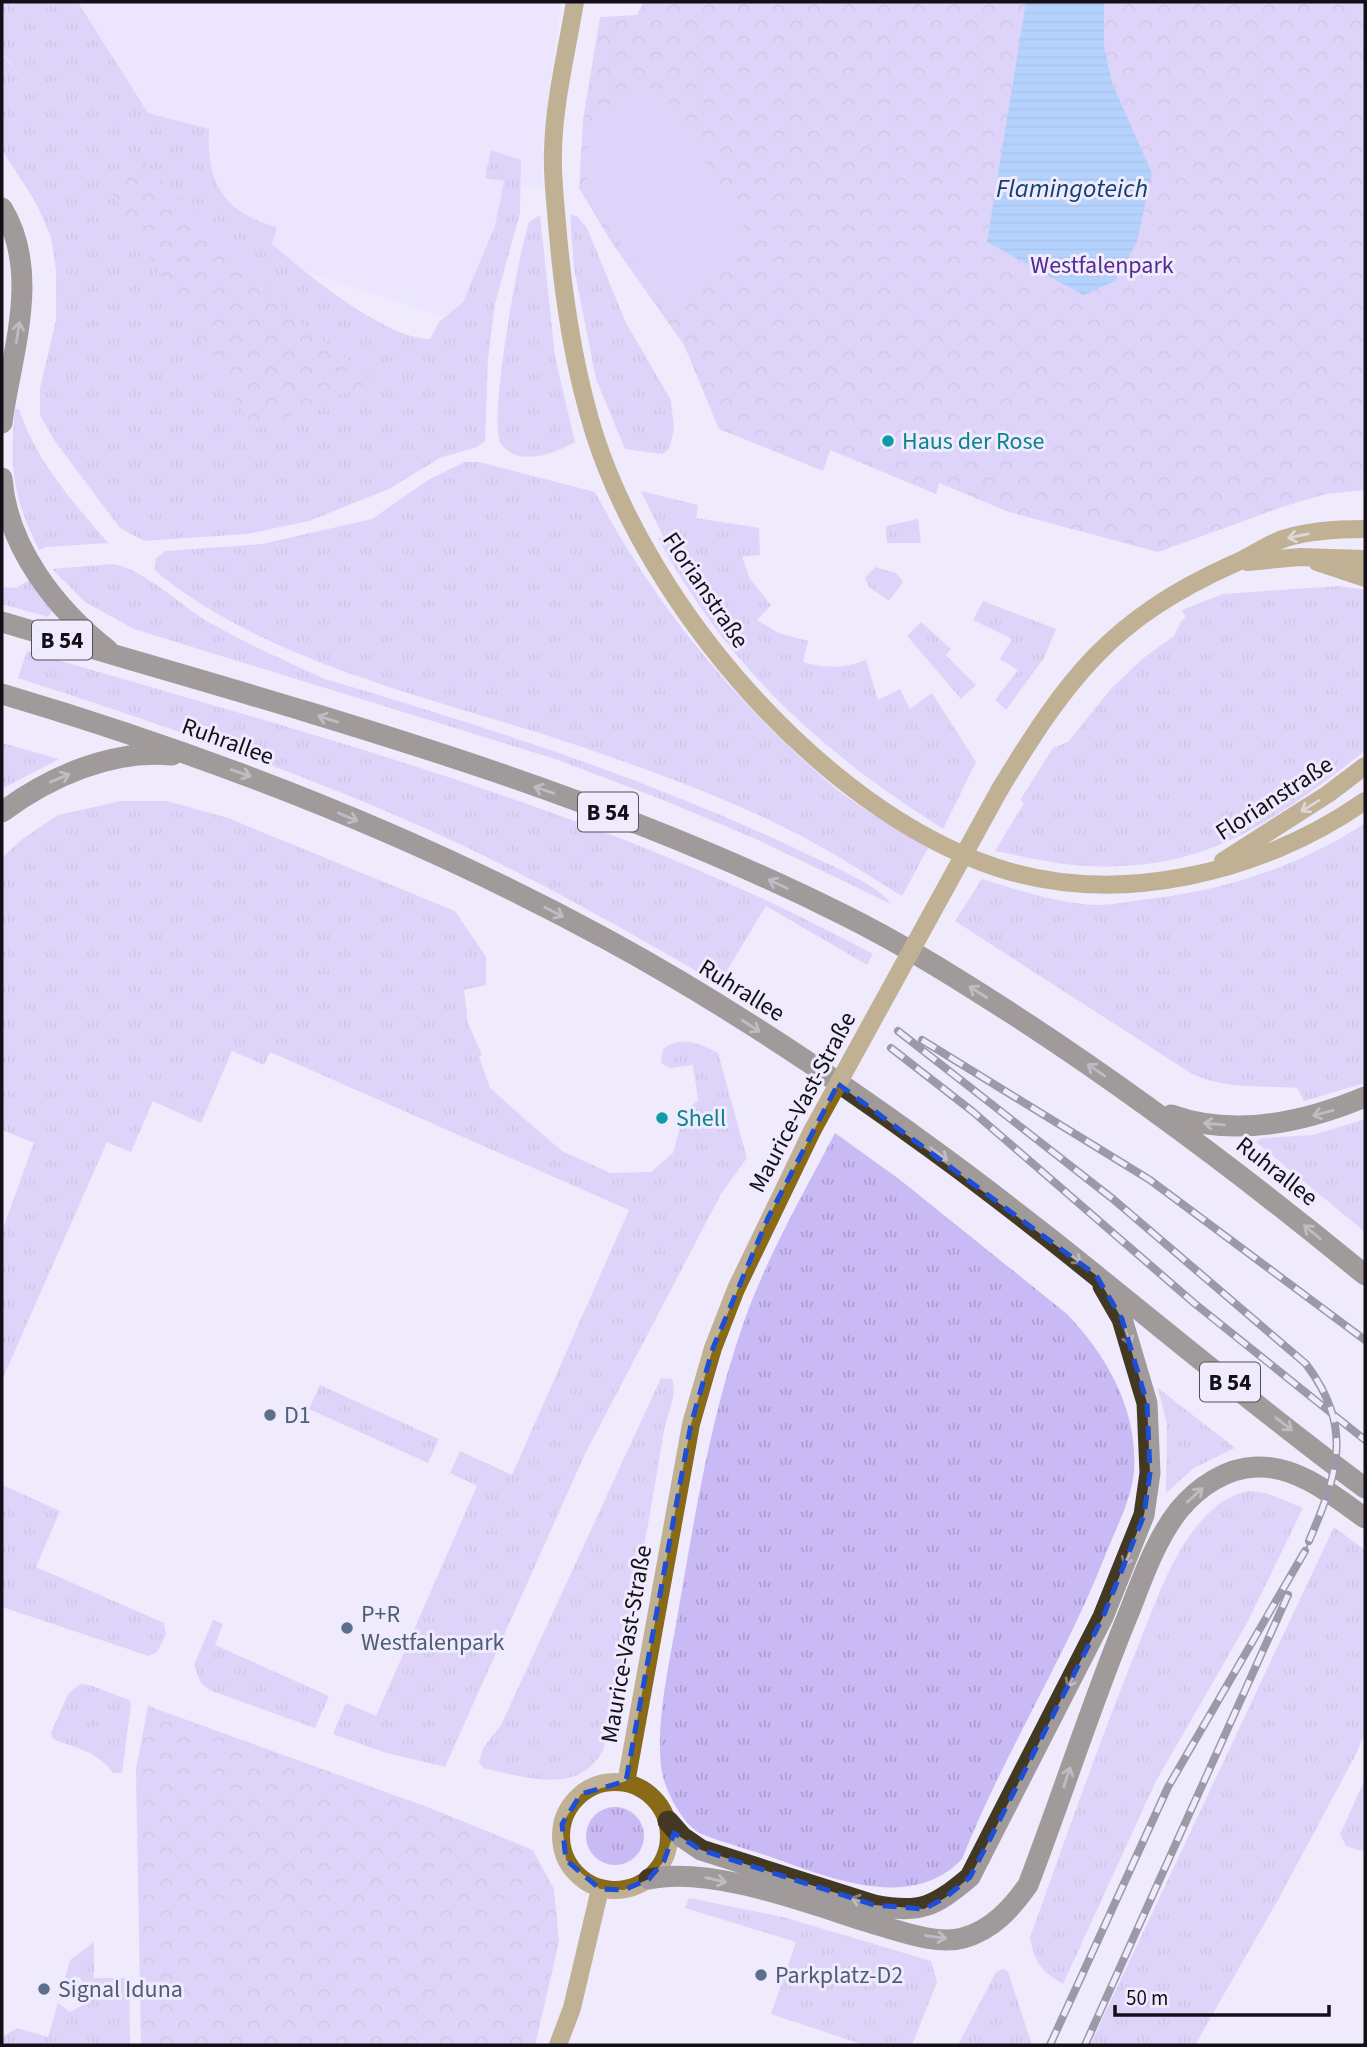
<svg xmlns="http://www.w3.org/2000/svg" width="1367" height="2047" viewBox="0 0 1367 2047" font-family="'Source Sans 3',sans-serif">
	<defs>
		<pattern id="grass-tufts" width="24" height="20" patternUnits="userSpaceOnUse" patternTransform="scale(1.75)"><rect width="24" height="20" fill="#c9b9f5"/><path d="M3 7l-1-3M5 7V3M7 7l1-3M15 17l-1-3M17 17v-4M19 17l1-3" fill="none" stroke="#ac9ed1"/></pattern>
		<pattern id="park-crowns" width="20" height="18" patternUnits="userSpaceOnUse" patternTransform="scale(1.75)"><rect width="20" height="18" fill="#c9b9f5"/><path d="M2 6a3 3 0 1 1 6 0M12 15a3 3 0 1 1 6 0" fill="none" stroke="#ac9ed1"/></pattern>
		<pattern id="water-rules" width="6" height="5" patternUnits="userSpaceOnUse" patternTransform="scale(1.75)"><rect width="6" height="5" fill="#6eb3fe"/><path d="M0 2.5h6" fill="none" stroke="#5e99d9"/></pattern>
	</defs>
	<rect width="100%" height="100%" fill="#efebfd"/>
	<path fill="#e7dffd" d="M79,2H561L543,141V187L521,186L480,329L256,256L148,113Z"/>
	<path fill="url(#grass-tufts)" d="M2,2H78L148,113L209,129C206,183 224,213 277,227L272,244C308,275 384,338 430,339L439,322L463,302L495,226L504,181L485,178L491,150L521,160L520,213L495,304L488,359L485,441L477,447L440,458L389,489L309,521L247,534L144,541L120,528L54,440L40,415V388L56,320V270L51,237L36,203L2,150V54L34,92L2,53Z
		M570,214L578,217L587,228L626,323L671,400L674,429L669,449L662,454L625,449L596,379L574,268Z
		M540,215L555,357L575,442C555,453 519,468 501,444C487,424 519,251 529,222Z
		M15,409H19C37,462 72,501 108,543L46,547L39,550C13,496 9,469 15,409Z
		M465,462H479L595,492C652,601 730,696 822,777C853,805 893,826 928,848L902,896C874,879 845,860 816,844C743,804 661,774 582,747C441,699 270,666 154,570L156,558L166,551L262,544L372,519L428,480Z
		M641,491L698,505L696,518L759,528L760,555L742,557L750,579L771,605L757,620L779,633L808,641L803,662C825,668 845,669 866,660L878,700L900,689L910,709L932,693L976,762L943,829C819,750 729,669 658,538H664Z
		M918,519L921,543H887L886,526Z
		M111,564C141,566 183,608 212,624C248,644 286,662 325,679C488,727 650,779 805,853C827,864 878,884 891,904L756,839L658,798L555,759L134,629L85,602L52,569Z
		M875,567L896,573L903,582L889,601L869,587L865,578Z
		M30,580L54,608L48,617L2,604V587L16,588Z
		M1339,586L1365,590V751C1269,824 1202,876 1074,865C1048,863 1021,856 995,851L1024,803L1020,800L1053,748L1068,742L1110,690L1142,659L1174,636L1181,621L1186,618L1182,610L1223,594Z
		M983,601L1056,629L1044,658L1006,710L995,700L1018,670L1000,659L1012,639L973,620Z
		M921,622L951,649L946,655L976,685L961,699L907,636Z
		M27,651C315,736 607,810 873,954L867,965L766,906L719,984C621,928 523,871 420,826C289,768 154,722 18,678Z
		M2,743L59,759L2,789Z
		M121,801H167L228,818L455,911L486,957V985L464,990L468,1023L482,1055L479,1057L490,1088L527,1121L562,1151L610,1173L651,1172L673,1153L684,1113L698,1100L693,1065L670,1068L661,1063L663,1049C681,1035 699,1043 718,1053L747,1158L721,1194L585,1454L445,1767L383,1752L333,1734L346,1703L376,1716L477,1486L450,1473L460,1451L512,1475L629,1210L270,1052L264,1065L232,1051L201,1123L153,1101L131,1152L107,1142L2,1380V1231L34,1143L2,1130V858L21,840L58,815Z
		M1365,823V1083L1304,1101L1297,1088C1260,1085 1227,1090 1192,1074L955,921L982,879C1019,890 1059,904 1097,905C1111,905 1126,902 1140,900C1220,892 1297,868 1365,823Z
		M1365,1119V1232L1256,1142L1262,1138L1313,1135Z
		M835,1133L899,1179L1067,1314C1107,1356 1138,1410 1134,1471C1132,1498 1117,1526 1107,1551C1066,1657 1004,1753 962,1859C910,1914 825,1876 765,1855C744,1848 721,1842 699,1833C681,1822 663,1787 661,1766C656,1719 670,1660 678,1613C695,1514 711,1414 745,1319C768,1255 803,1194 835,1133Z
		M661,1378L672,1379C678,1394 667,1414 664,1430C647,1537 626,1643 604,1748C581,1797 525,1777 483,1768L479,1762L483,1748L501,1725Z
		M320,1385L439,1439L428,1463L309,1409Z
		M1158,1388L1235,1448L1194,1468L1166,1493L1167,1425Z
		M2,1485L60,1511L36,1567L164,1623L166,1635L157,1652L149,1656L2,1607Z
		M1248,1491L1266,1493L1303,1508L1246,1625L1156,1781L1063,1984C1042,1972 1034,1962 1030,1937C1066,1838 1100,1739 1140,1641C1158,1597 1175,1544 1211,1511C1222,1500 1233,1495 1248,1491Z
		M1334,1527L1365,1550V1732L1356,1754L1279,1898L1195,2045H1090Z
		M213,1620L223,1624L215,1645L329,1696L315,1728L209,1690L201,1683L194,1665Z
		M80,1684L90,1685L129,1700L131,1704L122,1773H113C96,1750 77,1749 53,1739L51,1733L68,1694Z
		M1365,1779V1852L1346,1846L1340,1834Z
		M586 1836a29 29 0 1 1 58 0a29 29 0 1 1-58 0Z
		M689,1898L783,1917L931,1961L937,1982L912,2045H864L771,2014L796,1942L685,1908Z
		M94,1942V1978H129L130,2045H2V2037L17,2028L48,2037L58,2003L70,2012L88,2002L90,1996L80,1978L74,1976L71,1981L65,1978L70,1960Z
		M1003,1969L1008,1972L1032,2045H958L996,1972Z"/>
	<path fill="url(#park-crowns)" d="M644,2H1365V490L1326,494L1285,506L1158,552L1009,512L939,483L936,494L830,450L823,471L719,429L684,345L612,243L579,188L583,120L600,17L637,15Z
		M142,159L294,318L375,380L254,430L108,187Z
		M148,1706L430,1808L533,1850L554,1889L559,1942L535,2045H141L136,1769Z"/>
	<path fill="#c9b9f5" d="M657,84L755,244L670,315L587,193V150L596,126Z"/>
	<path fill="url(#water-rules)" d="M1026,2H1104V46L1112,83L1152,173L1137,242L1115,281L1083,295L987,242Z"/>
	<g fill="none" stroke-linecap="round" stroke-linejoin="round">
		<path stroke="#896a16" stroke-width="18" d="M575,2C567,50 554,102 553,151C552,175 555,200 557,223C563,296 573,366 595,436C651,608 821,808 995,867C1117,908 1262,873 1365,801
			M1247,562L1300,557L1365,559
			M1317,562L1365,578
			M1000,789C1068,677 1111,619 1233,564C1251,557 1268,543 1286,538C1312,530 1339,529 1365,529
			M1223,861L1328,794L1365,766
			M561 1836a54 54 0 1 1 108 0a54 54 0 1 1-108 0Z
			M626,1783L691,1424L713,1348L736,1289L812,1131
			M558,2045L572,2008L600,1889"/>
		<path stroke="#433923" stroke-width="21" d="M2,208C42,273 11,354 2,423
			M2,478C7,547 56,609 108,650
			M2,622C285,706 576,781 842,914C901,943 958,979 1014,1015C1137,1095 1252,1182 1365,1275
			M2,694C211,756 416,835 608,940C720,1001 828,1073 931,1148C1080,1256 1217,1379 1365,1488
			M2,812C49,777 112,749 172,755
			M1171,1115C1235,1138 1305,1122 1365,1097
			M668,1821L682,1837L701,1850L874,1905C921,1914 934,1907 970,1877L1103,1617L1144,1515L1150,1473L1147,1403L1122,1319L1103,1286
			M649,1879C713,1865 815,1906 878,1925C903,1932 937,1945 963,1938C992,1930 1011,1909 1028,1885C1063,1794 1092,1701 1130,1610C1143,1577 1156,1539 1179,1510C1198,1487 1226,1468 1256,1467C1297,1465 1334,1496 1365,1518"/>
		<path stroke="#393641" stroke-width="2" d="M1305,1552L1309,1541"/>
		<g stroke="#393641" stroke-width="8">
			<path id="rail" d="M898,1031L1113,1199L1306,1364C1354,1428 1338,1473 1309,1541
				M922,1040L1150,1180L1365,1340
				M891,1048L972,1111L1194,1303L1365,1440
				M1050,2045L1168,1787L1305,1551
				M1085,2045L1288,1595"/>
		</g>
		<use href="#rail" stroke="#efebfd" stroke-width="5" stroke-dasharray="16" stroke-linecap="butt"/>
		<path stroke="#896a16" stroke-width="18" d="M812,1131L1000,789"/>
	</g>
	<defs><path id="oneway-shaft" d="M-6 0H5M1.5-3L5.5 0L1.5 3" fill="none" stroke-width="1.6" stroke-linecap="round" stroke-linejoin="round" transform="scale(1.75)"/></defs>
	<g stroke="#88807a">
		<use href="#oneway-shaft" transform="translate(18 332) rotate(-81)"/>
		<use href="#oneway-shaft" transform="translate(328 719) rotate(-163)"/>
		<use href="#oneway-shaft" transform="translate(241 773) rotate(19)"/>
		<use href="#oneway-shaft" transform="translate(60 778) rotate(-23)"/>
		<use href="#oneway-shaft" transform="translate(544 790) rotate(-161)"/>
		<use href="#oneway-shaft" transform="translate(348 817) rotate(23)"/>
		<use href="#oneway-shaft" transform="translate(778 884) rotate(-155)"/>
		<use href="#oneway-shaft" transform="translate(554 912) rotate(27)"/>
		<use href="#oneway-shaft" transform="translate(978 992) rotate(-147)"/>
		<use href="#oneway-shaft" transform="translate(751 1026) rotate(33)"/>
		<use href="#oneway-shaft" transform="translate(1096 1070) rotate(-146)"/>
		<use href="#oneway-shaft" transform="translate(1323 1113) rotate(165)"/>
		<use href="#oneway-shaft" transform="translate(1214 1124) rotate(-175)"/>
		<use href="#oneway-shaft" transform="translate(939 1154) rotate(37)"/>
		<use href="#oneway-shaft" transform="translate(1312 1232) rotate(-141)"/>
		<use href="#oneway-shaft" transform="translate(1073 1257) rotate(37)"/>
		<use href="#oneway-shaft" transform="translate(1127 1335) rotate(70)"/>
		<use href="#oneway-shaft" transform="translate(1284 1424) rotate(38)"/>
		<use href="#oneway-shaft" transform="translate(1195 1495) rotate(-42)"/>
		<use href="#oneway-shaft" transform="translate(1128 1556) rotate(112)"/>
		<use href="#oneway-shaft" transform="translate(1072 1678) rotate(117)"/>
		<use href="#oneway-shaft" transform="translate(1067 1777) rotate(-72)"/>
		<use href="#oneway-shaft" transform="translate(716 1880) rotate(13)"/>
		<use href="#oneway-shaft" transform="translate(861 1901) rotate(-162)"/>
		<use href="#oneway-shaft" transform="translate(936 1937) rotate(7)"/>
	</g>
	<g stroke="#cbbeac">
		<use href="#oneway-shaft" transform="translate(1298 536) rotate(169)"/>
		<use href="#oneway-shaft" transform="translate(1310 806) rotate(148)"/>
	</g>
	<path d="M0 0H1367V2047H0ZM838,1084L1096,1275L1122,1319L1147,1403L1150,1473L1144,1515L1103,1617L991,1837L970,1877L945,1898L924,1909L874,1905L701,1850L674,1833L664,1861L649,1879L624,1890L600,1889L566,1860L562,1824L581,1794L626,1781L691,1424L713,1348L768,1218Z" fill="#efebfd" fill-opacity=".55" fill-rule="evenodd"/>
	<path fill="none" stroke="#1d4ed8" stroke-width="5" stroke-dasharray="14 9" stroke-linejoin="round" d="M838,1084L1096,1275L1122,1319L1147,1403L1150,1473L1144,1515L1103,1617L991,1837L970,1877L945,1898L924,1909L874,1905L701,1850L674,1833L664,1861L649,1879L624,1890L600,1889L566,1860L562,1824L581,1794L626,1781L691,1424L713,1348L768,1218Z"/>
	<g fill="#0f9aa8" stroke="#efebfd" stroke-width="2.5">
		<circle cx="888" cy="441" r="7"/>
		<circle cx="662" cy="1118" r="7"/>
	</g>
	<g fill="#5c6f8a" stroke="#efebfd" stroke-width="2.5">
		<circle cx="270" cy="1415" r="7"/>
		<circle cx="347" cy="1628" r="7"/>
		<circle cx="761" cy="1975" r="7"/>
		<circle cx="44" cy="1989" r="7"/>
	</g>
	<g text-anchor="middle" stroke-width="6" stroke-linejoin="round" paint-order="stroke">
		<g fill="#efebfd" stroke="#54515d" stroke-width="2">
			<rect x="32" y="620.5" width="60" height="39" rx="5"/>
			<rect x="578" y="792.5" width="60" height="39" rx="5"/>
			<rect x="1200" y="1362.5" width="60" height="39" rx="5"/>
		</g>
		<g font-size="23" font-weight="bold" fill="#120f19">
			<text x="62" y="648">B 54</text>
			<text x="608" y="820">B 54</text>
			<text x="1230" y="1390">B 54</text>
		</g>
		<g font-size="24" fill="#542b91" stroke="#efebfd">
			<text x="1102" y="273">Westfalenpark</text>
		</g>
		<g font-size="24" fill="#0d838f" stroke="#efebfd" text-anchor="start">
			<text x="902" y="449">Haus der Rose</text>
			<text x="676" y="1126">Shell</text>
		</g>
		<g font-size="24" fill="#120f19" stroke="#efebfd">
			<text transform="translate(706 590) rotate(56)" y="8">Florianstraße</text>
			<text transform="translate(228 741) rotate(20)" y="8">Ruhrallee</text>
			<text transform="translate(1274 798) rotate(-33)" y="8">Florianstraße</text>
			<text transform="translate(742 990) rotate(32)" y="8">Ruhrallee</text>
			<text transform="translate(802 1102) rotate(-62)" y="8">Maurice-Vast-Straße</text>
			<text transform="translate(1277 1171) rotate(38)" y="8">Ruhrallee</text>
			<text transform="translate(626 1644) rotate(-80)" y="8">Maurice-Vast-Straße</text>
		</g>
		<g font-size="24" fill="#4e5e75" stroke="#efebfd" text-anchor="start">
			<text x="284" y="1423">D1</text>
			<text x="361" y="1622">P+R<tspan x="361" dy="28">Westfalenpark</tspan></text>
			<text x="775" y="1983">Parkplatz-D2</text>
			<text x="58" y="1997">Signal Iduna</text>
		</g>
		<g font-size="26" font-style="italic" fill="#104170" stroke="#efebfd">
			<text x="1072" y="197">Flamingoteich</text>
		</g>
	</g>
	<rect width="1367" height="2047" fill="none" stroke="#120f19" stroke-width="7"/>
	<path d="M1115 2005v10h214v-10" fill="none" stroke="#120f19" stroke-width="3.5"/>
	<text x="1126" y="2005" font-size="21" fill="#120f19" stroke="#efebfd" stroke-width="5" paint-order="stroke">50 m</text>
</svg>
